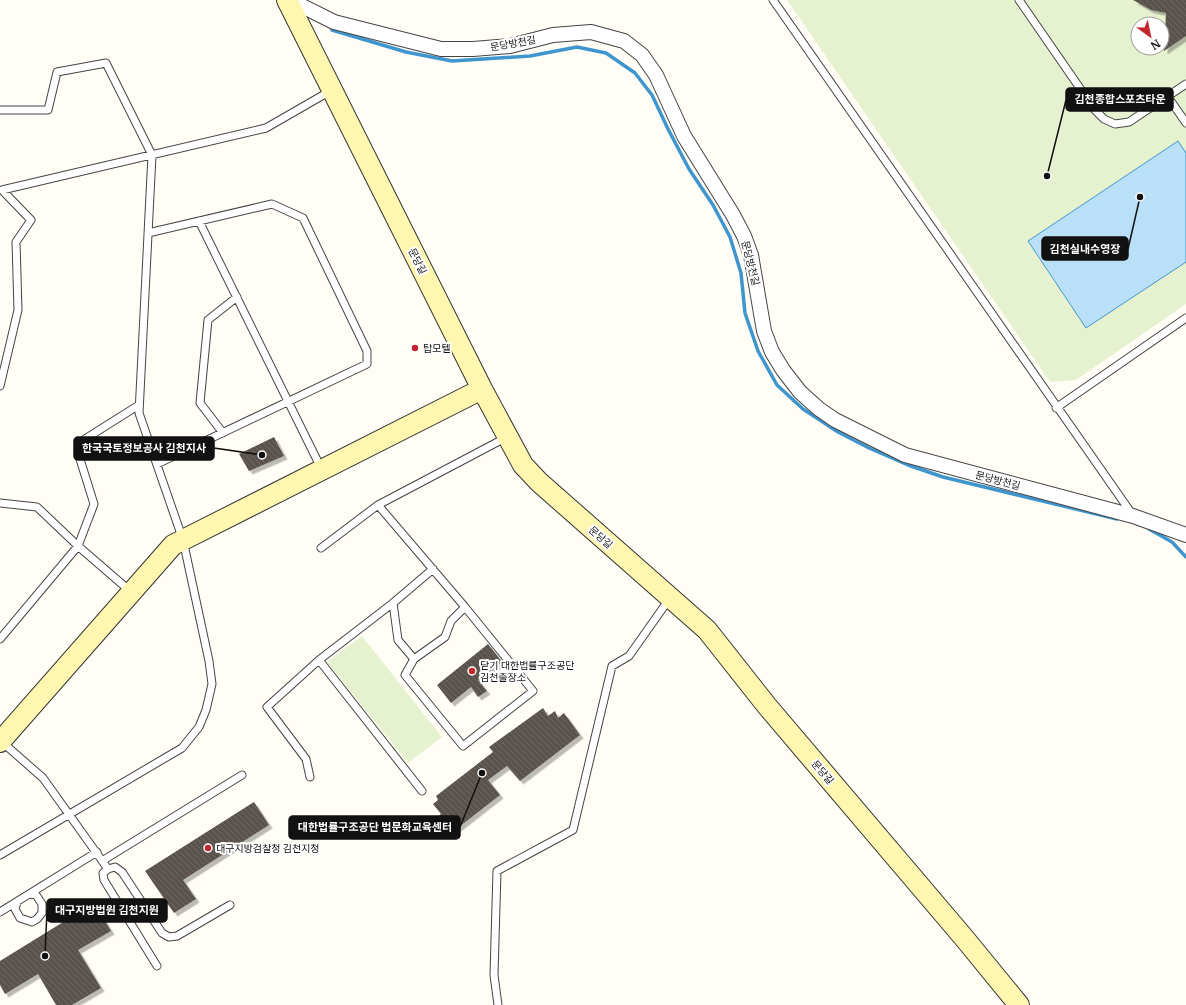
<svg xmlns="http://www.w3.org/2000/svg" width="1186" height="1005" viewBox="0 0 1186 1005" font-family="Merriweather,'Noto Sans KR',serif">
	<defs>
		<pattern id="building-back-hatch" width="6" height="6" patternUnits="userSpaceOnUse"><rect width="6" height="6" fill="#5a524d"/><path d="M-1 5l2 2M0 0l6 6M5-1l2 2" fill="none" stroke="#6d6662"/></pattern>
		<filter id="shadow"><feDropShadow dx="3.5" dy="3.5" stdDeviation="0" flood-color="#0004"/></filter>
	</defs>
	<rect width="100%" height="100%" fill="#fffdf5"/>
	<path fill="#e6f2cf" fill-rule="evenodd" d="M787,0H1186V304L1076,380L1050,382ZM1138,24H1162V48H1138Z
		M362,636L442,737L408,763L327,662Z"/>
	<path fill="#b9e0f7" stroke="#3f96cf" d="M1178,141L1186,153V262L1086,328L1028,241Z"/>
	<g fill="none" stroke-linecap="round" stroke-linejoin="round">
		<path stroke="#3f96cf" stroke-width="3.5" d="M332,30L406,52L452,61L530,56L577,47L606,53L635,73L652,95L668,129L689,169L713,205L730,237L741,273L745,313L758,351L777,385L803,409L838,432L869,448L908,465L943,477L1117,519
			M1149,529L1172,542L1186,557"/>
	</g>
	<path fill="url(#building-back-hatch)" filter="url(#shadow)" d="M1133,0H1186V36L1164,51L1166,13L1151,10Z
		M274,437L284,456L249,471L239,454Z
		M488,644L502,662L478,680L487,691L478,697L471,687L451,703L437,685Z
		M543,708L548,716L555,711L558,718L564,713L580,735L520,781L507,766L488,780L500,795L450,834L436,818L441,814L433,804L438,800L436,796L493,752L489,747Z
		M254,802L269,825L183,880L196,899L174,913L145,871Z
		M94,903L111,931L78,950L101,988L72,1005H56L38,974L5,994L0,985V961Z"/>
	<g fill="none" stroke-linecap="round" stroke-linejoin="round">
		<g stroke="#444" stroke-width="9">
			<path id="lane" d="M773,0L1132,514
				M1019,0L1095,110L1104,119L1115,124L1129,122L1186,84
				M1168,97L1186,123
				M0,110H48L57,72L106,63L152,155L139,413L183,540L209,661L212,684L206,710L199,727L182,748L0,855
				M199,221L322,470
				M148,233L272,204L303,218L367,351V364L157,464
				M0,386L18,310L16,242L31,220L2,190L266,128L332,90
				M1056,408L1186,318
				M223,433L200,403L208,320L237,297
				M0,503L37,507L78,546L130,591
				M378,505L465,607L451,621L445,637L414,659L398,640L393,603
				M321,548L378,505L507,437
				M0,639L78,546L94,504L79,456L85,439L139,405
				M414,659L405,675L463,746L533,691L465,607
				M319,660L422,791
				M2,742L43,778L108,869
				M310,777L306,759L267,707L319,660L393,603L433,569
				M102,861L242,775
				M17,902L15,909L20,918L32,922L37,919L42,913V904L36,895L30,894
				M0,912L97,852
				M157,966L104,880L103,873L108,869L115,867L122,872L162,933L169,937L177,936L230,905
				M498,1005L494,975L497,871L573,830L612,666L629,656L670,598"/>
		</g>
		<g stroke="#444" stroke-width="16">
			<path id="street" d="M290,0L334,22L441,49H473L510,46L553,35L591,32L624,41L642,55L656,75L684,136L733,215L744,236L751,255L764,331L772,352L783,370L800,392L819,409L835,420L905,455L1133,516L1186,535"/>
		</g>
		<g stroke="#333" stroke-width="22">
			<path id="secondary" d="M287,0L482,389L523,465L539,482L707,630L767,706L965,939L1019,1005
				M0,742L173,545L482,389"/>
		</g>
		<use href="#lane" stroke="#fff" stroke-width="7"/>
		<use href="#street" stroke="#fff" stroke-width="14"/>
		<use href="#secondary" stroke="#fff6b0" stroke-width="20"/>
	</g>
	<g fill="#c4262e" stroke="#fff" stroke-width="1.5">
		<circle cx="415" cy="348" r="4"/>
		<circle cx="472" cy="671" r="4"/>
		<circle cx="208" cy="848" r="4"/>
	</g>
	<g text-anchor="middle" stroke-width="4" stroke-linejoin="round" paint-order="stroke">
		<g font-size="10" fill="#111" stroke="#fff">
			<text transform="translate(513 43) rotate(-10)" y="4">문당방천길</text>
			<text transform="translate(418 261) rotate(63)" y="4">문당길</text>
			<text transform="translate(751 263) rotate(76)" y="4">문당방천길</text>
			<text transform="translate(998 480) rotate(15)" y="4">문당방천길</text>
			<text transform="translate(601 537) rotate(41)" y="4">문당길</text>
			<text transform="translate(823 772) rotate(50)" y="4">문당길</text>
		</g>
		<g font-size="10" fill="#111" stroke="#fff" text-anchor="start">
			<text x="423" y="352">탑모텔</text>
			<text x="480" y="669">닫기 대한법률구조공단<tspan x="480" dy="12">김천출장소</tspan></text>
			<text x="216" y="852">대구지방검찰청 김천지청</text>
		</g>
	</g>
	<path fill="none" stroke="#111" stroke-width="1.5" d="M1047 176L1066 100M1140 197L1128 249M262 455L214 448M482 773L460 827M45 956L47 910"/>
	<g fill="#111" stroke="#fff" stroke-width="1.5">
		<circle cx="1047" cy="176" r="4"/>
		<circle cx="1140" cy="197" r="4"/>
		<circle cx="262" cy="455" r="4"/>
		<circle cx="482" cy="773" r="4"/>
		<circle cx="45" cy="956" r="4"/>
	</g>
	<g fill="#111" stroke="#111" stroke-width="1.5">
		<rect x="1066" y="88" width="107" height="23" rx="4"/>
		<rect x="1042" y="237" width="86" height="23" rx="4"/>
		<rect x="74" y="437" width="140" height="23" rx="4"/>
		<rect x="289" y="816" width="171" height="23" rx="4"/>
		<rect x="47" y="899" width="120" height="23" rx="4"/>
	</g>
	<g font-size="11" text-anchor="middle" font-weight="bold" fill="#fff">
		<text x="1120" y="103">김천종합스포츠타운</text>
		<text x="1085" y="253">김천실내수영장</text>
		<text x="144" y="452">한국국토정보공사 김천지사</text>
		<text x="375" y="831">대한법률구조공단 법문화교육센터</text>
		<text x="107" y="914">대구지방법원 김천지원</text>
	</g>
	<g transform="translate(1150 36) rotate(147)"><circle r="19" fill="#ffffff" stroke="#a0a0a0"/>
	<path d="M0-3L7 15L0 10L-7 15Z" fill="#c4262e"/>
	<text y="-6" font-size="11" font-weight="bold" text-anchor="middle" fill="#111111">N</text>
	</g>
</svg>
